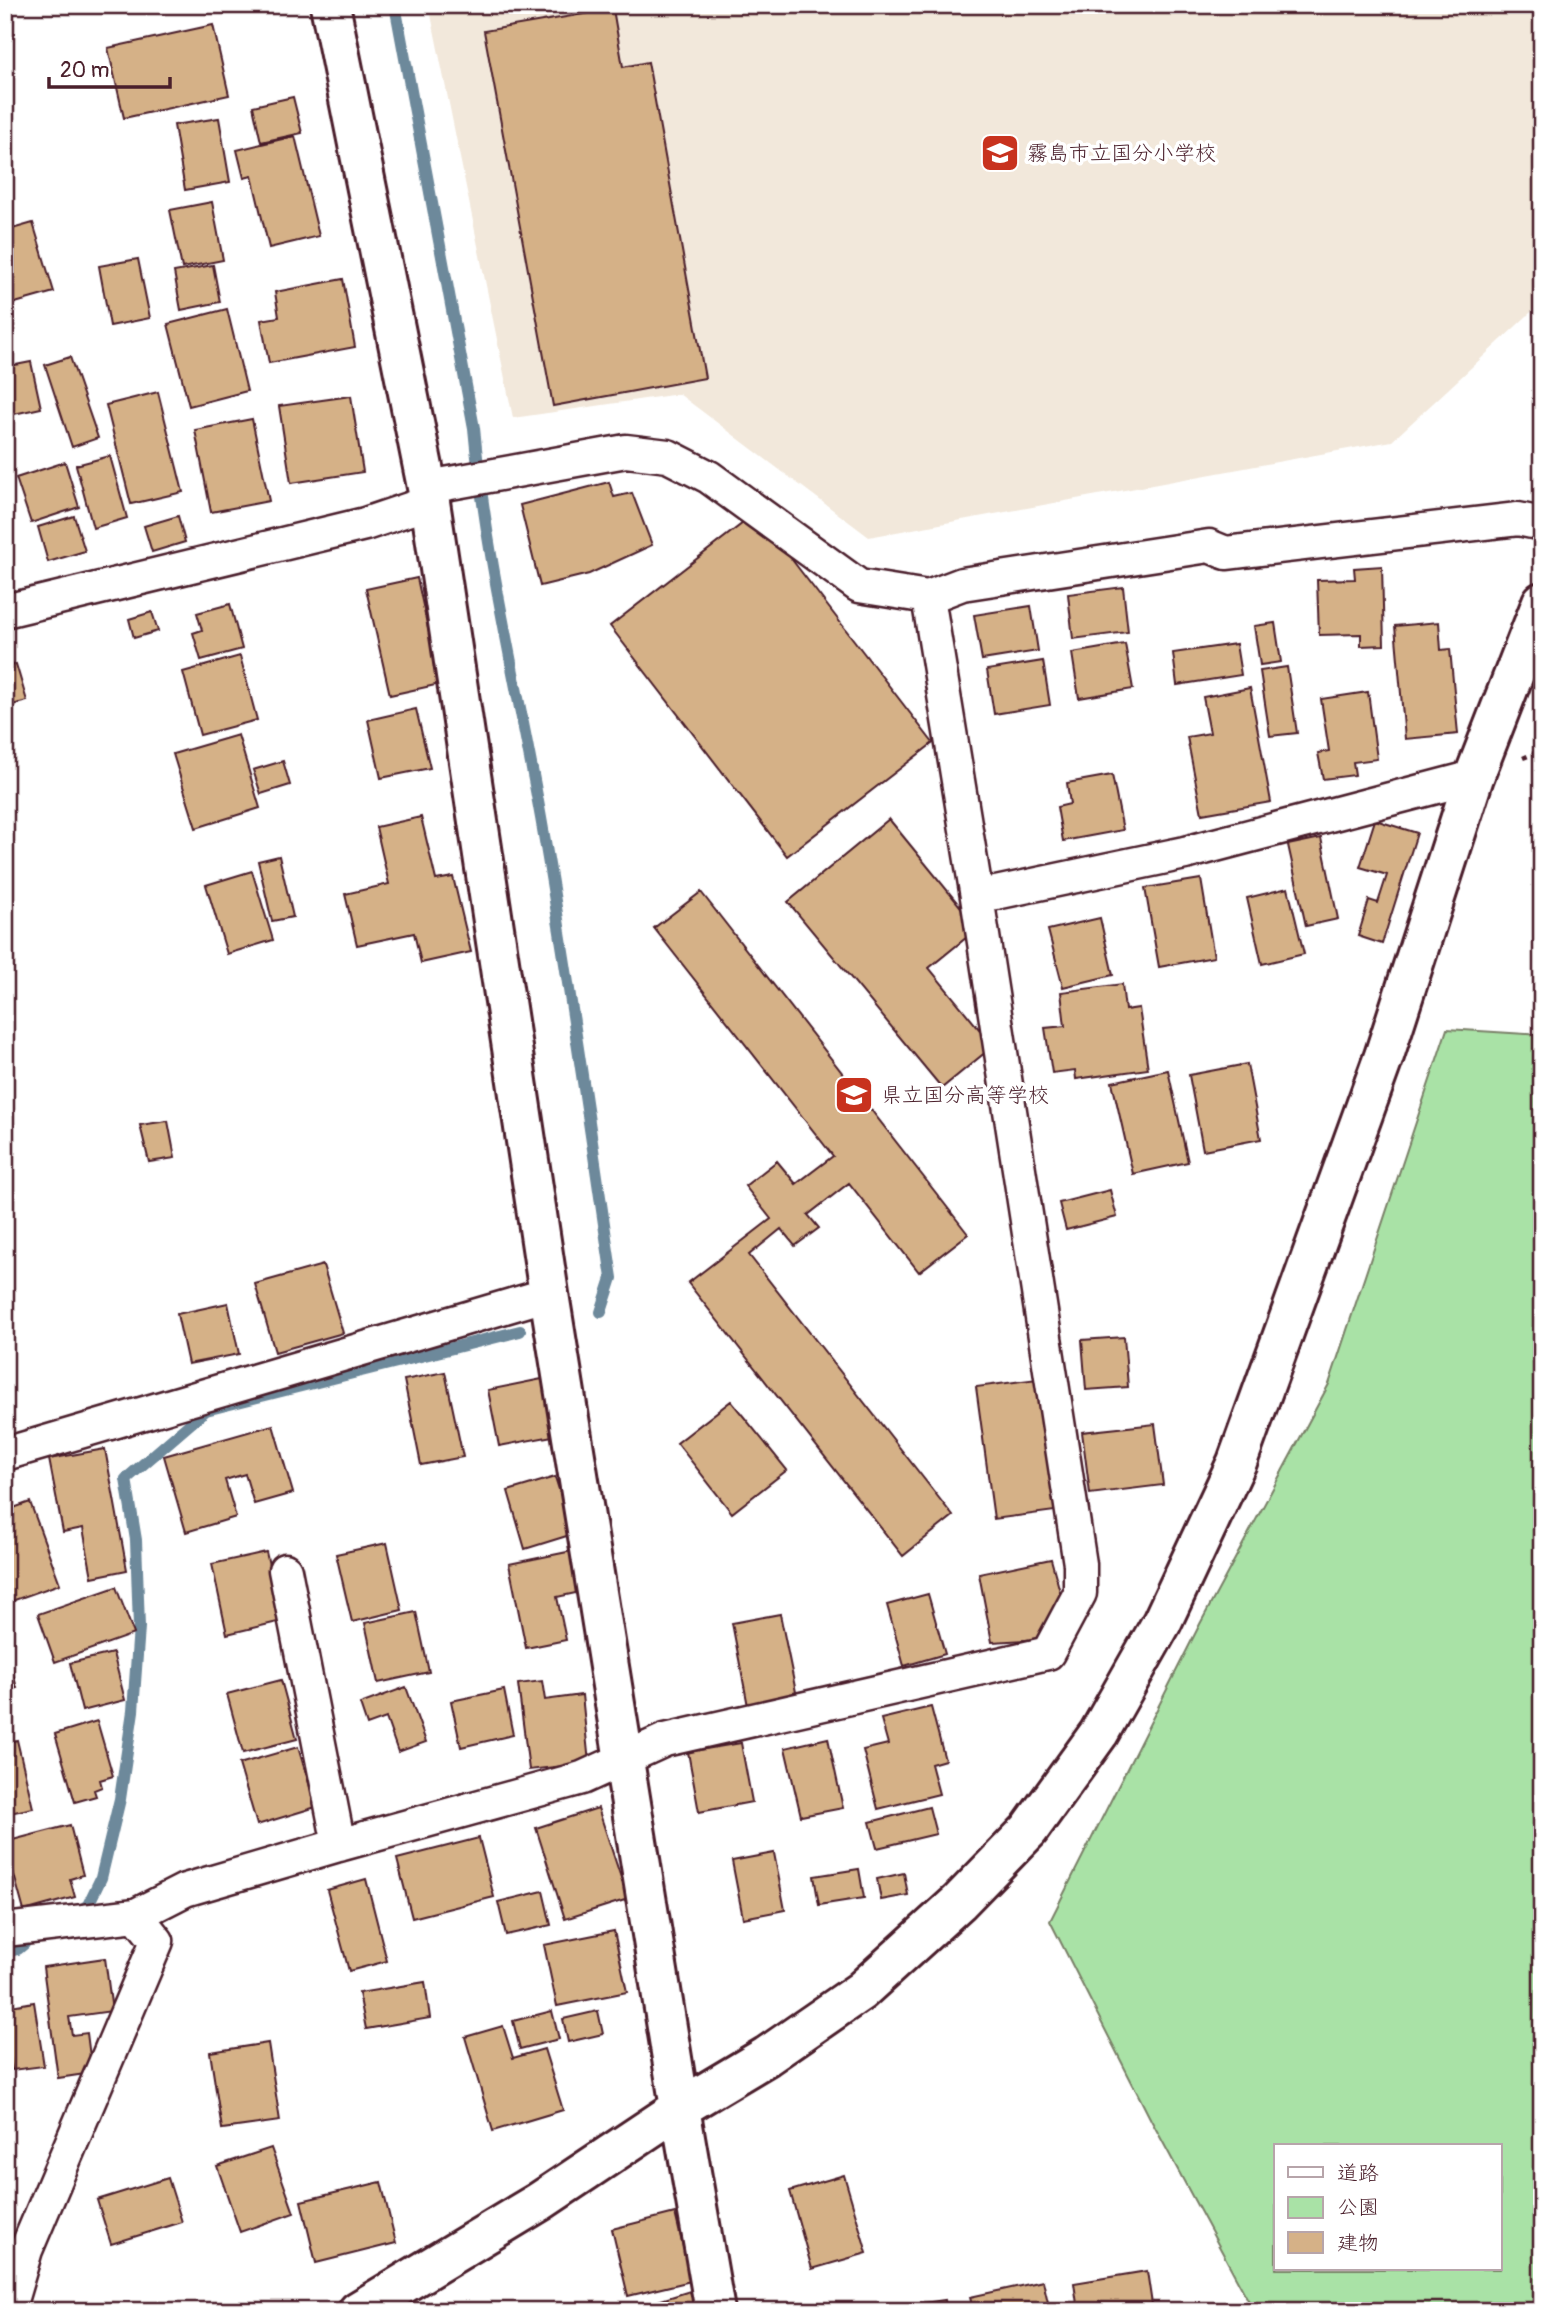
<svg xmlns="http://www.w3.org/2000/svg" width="1547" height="2316" viewBox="0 0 1547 2316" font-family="Pangolin,'Klee One',sans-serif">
	<rect width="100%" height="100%" fill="#fff"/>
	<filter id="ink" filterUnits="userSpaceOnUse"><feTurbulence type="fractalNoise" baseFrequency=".0143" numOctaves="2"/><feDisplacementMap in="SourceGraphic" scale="14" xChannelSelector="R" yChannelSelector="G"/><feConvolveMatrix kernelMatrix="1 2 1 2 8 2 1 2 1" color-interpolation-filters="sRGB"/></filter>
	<g filter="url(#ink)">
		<path fill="#f2e8db" d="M429,5H1542V302L1392,441L869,537L679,394L513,418Z"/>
		<path fill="#a9e2a6" stroke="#7a8068" stroke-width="2" fill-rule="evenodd" d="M1447,1029L1542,1035V2311H1254L1151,2120L1050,1921L1200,1624L1329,1384ZM1276,2146H1500V2269H1276Z"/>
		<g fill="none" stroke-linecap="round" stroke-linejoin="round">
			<path stroke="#6d899b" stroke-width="12" d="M395,5L474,428C486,559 518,688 541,818C568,971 589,1124 612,1278L601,1312
				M76,1914L88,1905L101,1878L120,1799L133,1711L139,1627L136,1540L126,1479L206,1410L520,1331
				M5,1952L18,1949L24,1944"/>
		</g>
		<path fill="#d5b187" stroke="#4a1f2b" stroke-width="2" d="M168,5H218L169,11Z
			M613,9L623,67L648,62L705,378L553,406L484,31Z
			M213,25L229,95L124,118L108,48Z
			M293,97L302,133L261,142L253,106Z
			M219,118L230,182L185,190L174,125Z
			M295,136L319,236L269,248L252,176L244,178L237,150Z
			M212,202L223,260L182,268L170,210Z
			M33,223L54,292L8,305L5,297V231Z
			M138,259L150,318L110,326L99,266Z
			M213,265L220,302L181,310L174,272Z
			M343,279L355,347L269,363L261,320L279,317L275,292Z
			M227,309L247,391L189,406L168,324Z
			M70,357L98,438L72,447L45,365Z
			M31,362L41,408L5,416V367Z
			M158,392L183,492L131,504L106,405Z
			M351,396L363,472L291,483L279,406Z
			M252,419L269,501L211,512L195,430Z
			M110,456L127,518L93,528L76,465Z
			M65,462L79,507L31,523L16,478Z
			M609,482L614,497L632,493L652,545L589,574L540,586L520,505Z
			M756,513L933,743L787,856L610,626Z
			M74,516L85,551L48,562L38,527Z
			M178,516L185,542L152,552L144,526Z
			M1382,566L1384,645L1361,646V634L1319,635L1317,580L1355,579L1354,568Z
			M417,578L440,684L390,695L366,589Z
			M1123,587L1128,632L1073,639L1068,594Z
			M230,604L242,649L201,660L193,633L202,630L197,613Z
			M1031,606L1038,651L982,660L974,615Z
			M152,612L158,631L134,638L129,619Z
			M1439,622L1441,650L1450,649L1458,734L1405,739L1395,626Z
			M1275,623L1281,662L1260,665L1254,626Z
			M1125,644L1133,689L1079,698L1072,653Z
			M1236,644L1241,675L1177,685L1173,653Z
			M240,656L257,720L200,735L183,672Z
			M1043,661L1050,705L994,714L987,670Z
			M16,664L27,701L5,707V667Z
			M1287,667L1297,733L1270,736L1260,671Z
			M1250,688L1271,802L1202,814L1187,737L1210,733L1203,697Z
			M1368,692L1377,759L1353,762L1355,775L1323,779L1318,753L1329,751L1321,699Z
			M416,709L430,768L381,778L368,720Z
			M238,735L260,808L196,828L173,754Z
			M283,761L290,785L261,794L253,770Z
			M1112,775L1123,830L1063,841L1057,807L1070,804L1067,783Z
			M421,817L436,880L453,877L471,952L421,963L414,933L357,945L345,894L389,884L376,827Z
			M889,819L978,928L929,968L993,1046L942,1088L788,902Z
			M1375,820L1417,833L1382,944L1358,936L1369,900L1378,903L1387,875L1360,867Z
			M1321,838L1338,919L1306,926L1288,845Z
			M279,856L293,917L272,921L258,861Z
			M252,871L273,940L227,954L206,885Z
			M1201,879L1214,957L1159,967L1145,888Z
			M1288,888L1304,954L1262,964L1247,898Z
			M701,892L968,1234L919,1272L849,1183L808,1215L819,1228L795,1246L781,1229L749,1255L953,1516L903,1556L688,1283L771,1219L745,1186L777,1161L796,1184L833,1156L654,928Z
			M1100,918L1113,975L1063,987L1048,930Z
			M1122,984L1125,1010L1139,1008L1148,1069L1076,1079L1075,1070L1052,1073L1045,1028L1065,1026L1061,992Z
			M1247,1064L1261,1139L1203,1150L1189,1075Z
			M1168,1070L1188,1162L1133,1174L1112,1082Z
			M168,1121L175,1158L149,1162L140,1125Z
			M1110,1190L1117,1217L1066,1230L1059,1203Z
			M323,1265L343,1333L275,1352L255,1284Z
			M228,1303L239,1354L188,1364L177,1314Z
			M1124,1337L1128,1387L1086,1390L1082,1340Z
			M445,1372L463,1457L421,1465L404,1380Z
			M547,1378L558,1435L499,1446L488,1390Z
			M1037,1379L1055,1511L994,1519L976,1387Z
			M731,1401L787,1470L732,1513L677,1443Z
			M1155,1424L1163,1485L1090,1494L1082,1432Z
			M273,1425L293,1493L254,1504L245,1474L225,1480L236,1517L186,1532L164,1456Z
			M105,1449L127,1570L92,1577L83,1528L63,1532L49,1459Z
			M555,1477L573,1534L525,1549L508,1491Z
			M30,1502L60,1584L9,1602L5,1593V1511Z
			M387,1543L402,1610L352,1622L336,1554Z
			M577,1550L585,1591L557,1597L566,1640L526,1648L509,1564Z
			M266,1552L282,1621L227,1634L212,1564Z
			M1051,1559L1064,1606L1043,1639L992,1642L979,1574Z
			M116,1587L134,1634L55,1662L38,1614Z
			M928,1594L945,1654L904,1666L887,1605Z
			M416,1612L429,1672L378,1683L365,1623Z
			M780,1614L797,1697L748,1706L732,1623Z
			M5,1643L17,1688L5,1691Z
			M113,1653L125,1700L82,1711L70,1663Z
			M281,1680L297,1739L243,1753L227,1694Z
			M542,1681L545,1700L582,1695L589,1763L529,1770L518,1684Z
			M406,1687L426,1742L398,1752L386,1718L367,1725L360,1704Z
			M504,1690L513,1735L461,1747L451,1701Z
			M931,1707L945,1760L931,1764L939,1794L878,1809L863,1750L888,1744L881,1719Z
			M97,1721L113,1776L100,1780L102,1787L94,1790L96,1796L75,1802L55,1734Z
			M828,1738L843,1808L801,1816L785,1748Z
			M17,1740L33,1808L5,1814V1743Z
			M741,1743L752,1802L699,1812L688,1752Z
			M298,1747L316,1807L257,1825L239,1764Z
			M929,1807L936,1834L877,1848L870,1822Z
			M598,1808L628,1899L565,1919L536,1828Z
			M70,1825L83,1875L70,1879L75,1897L24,1911L5,1842Z
			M479,1838L494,1897L412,1918L397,1859Z
			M774,1853L785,1910L743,1918L732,1861Z
			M859,1869L864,1898L819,1905L814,1876Z
			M904,1873L908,1895L881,1900L877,1879Z
			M366,1879L387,1961L349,1971L327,1890Z
			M543,1891L551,1925L506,1935L498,1902Z
			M614,1931L627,1992L557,2006L544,1945Z
			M105,1958L112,2011L69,2017L72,2035L87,2033L92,2073L58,2078L43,1967Z
			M425,1982L430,2018L366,2029L359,1993Z
			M34,2002L44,2066L12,2070L8,2044H5V2007Z
			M552,2011L559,2039L520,2049L513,2021Z
			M598,2011L603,2034L568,2042L563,2019Z
			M503,2026L513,2058L544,2049L563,2110L493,2131L465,2037Z
			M268,2043L280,2121L222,2129L210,2052Z
			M271,2148L294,2213L240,2232L217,2166Z
			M844,2175L867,2253L812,2269L790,2191Z
			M168,2178L182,2222L111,2244L97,2200Z
			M381,2182L396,2243L316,2263L301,2201Z
			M675,2213L691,2281L628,2296L612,2229Z
			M1147,2271L1153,2311H1078L1074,2283Z
			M1043,2281L1050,2311H973L970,2297Z
			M690,2291L696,2311H626Z
			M945,2300L947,2311H883V2309Z"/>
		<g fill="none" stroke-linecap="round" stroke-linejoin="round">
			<g stroke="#4a1f2b" stroke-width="37">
				<path id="street" d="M5,611L365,524L430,502L434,486L626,451L668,456L709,477L859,586L928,597
					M977,897L1185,853L1474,777
					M5,1454L549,1294
					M285,1570L339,1845
					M5,1930L136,1915L185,1890L339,1845L582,1778L665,1740L1048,1653L1080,1593V1564L977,897L928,597L962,584L1209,546L1226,553L1518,519L1542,524
					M8,2311L26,2250L157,1941L136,1915"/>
			</g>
			<g stroke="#4a1f2b" stroke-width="44">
				<path id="secondary" d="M330,5L430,502L549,1294L680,2108L715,2311
					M358,2311L539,2202L680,2108L767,2056L861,1991L959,1902L1029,1830L1099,1733L1162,1622L1237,1462L1384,1056L1474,777L1542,602"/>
			</g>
			<path stroke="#4a1f2b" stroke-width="4.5" stroke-dasharray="5 5" stroke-linecap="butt" d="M1523,758L1542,750"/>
			<use href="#street" stroke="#fff" stroke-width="32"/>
			<use href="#secondary" stroke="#fff" stroke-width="38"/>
		</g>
	</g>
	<defs>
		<g id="school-square" transform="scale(2.0125)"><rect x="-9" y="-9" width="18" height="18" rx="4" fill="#c8321e" stroke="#fff"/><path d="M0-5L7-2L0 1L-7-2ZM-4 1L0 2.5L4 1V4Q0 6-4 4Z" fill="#fff"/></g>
	</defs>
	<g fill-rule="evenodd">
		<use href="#school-square" x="1000" y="153"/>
		<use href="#school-square" x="854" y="1095"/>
	</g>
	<g text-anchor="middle" stroke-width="7" stroke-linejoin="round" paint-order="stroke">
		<g font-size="21" fill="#4a1f2b" stroke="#fff" text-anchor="start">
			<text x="1027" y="160">霧島市立国分小学校</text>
			<text x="881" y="1102">県立国分高等学校</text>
		</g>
	</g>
	<rect width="1547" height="2316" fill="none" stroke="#fff" stroke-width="28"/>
	<rect x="14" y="14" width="1519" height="2288" fill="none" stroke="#4a1f2b" stroke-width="2.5" filter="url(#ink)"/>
	<rect x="1274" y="2144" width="228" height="126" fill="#ffffff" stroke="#b7a5aa" stroke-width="2"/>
	<rect x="1288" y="2167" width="35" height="10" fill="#ffffff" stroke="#b7a5aa" stroke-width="2"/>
	<text x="1337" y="2180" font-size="21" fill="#4a1f2b">道路</text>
	<rect x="1288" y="2197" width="35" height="21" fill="#a9e2a6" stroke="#b7a5aa" stroke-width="2"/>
	<text x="1337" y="2214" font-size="21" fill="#4a1f2b">公園</text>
	<rect x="1288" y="2232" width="35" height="21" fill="#d5b187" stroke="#b7a5aa" stroke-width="2"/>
	<text x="1337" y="2250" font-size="21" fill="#4a1f2b">建物</text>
	<path d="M49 77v10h121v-10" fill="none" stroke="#4a1f2b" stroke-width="3.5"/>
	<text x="60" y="77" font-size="21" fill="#4a1f2b" stroke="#ffffff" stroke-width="5" paint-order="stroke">20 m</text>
</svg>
